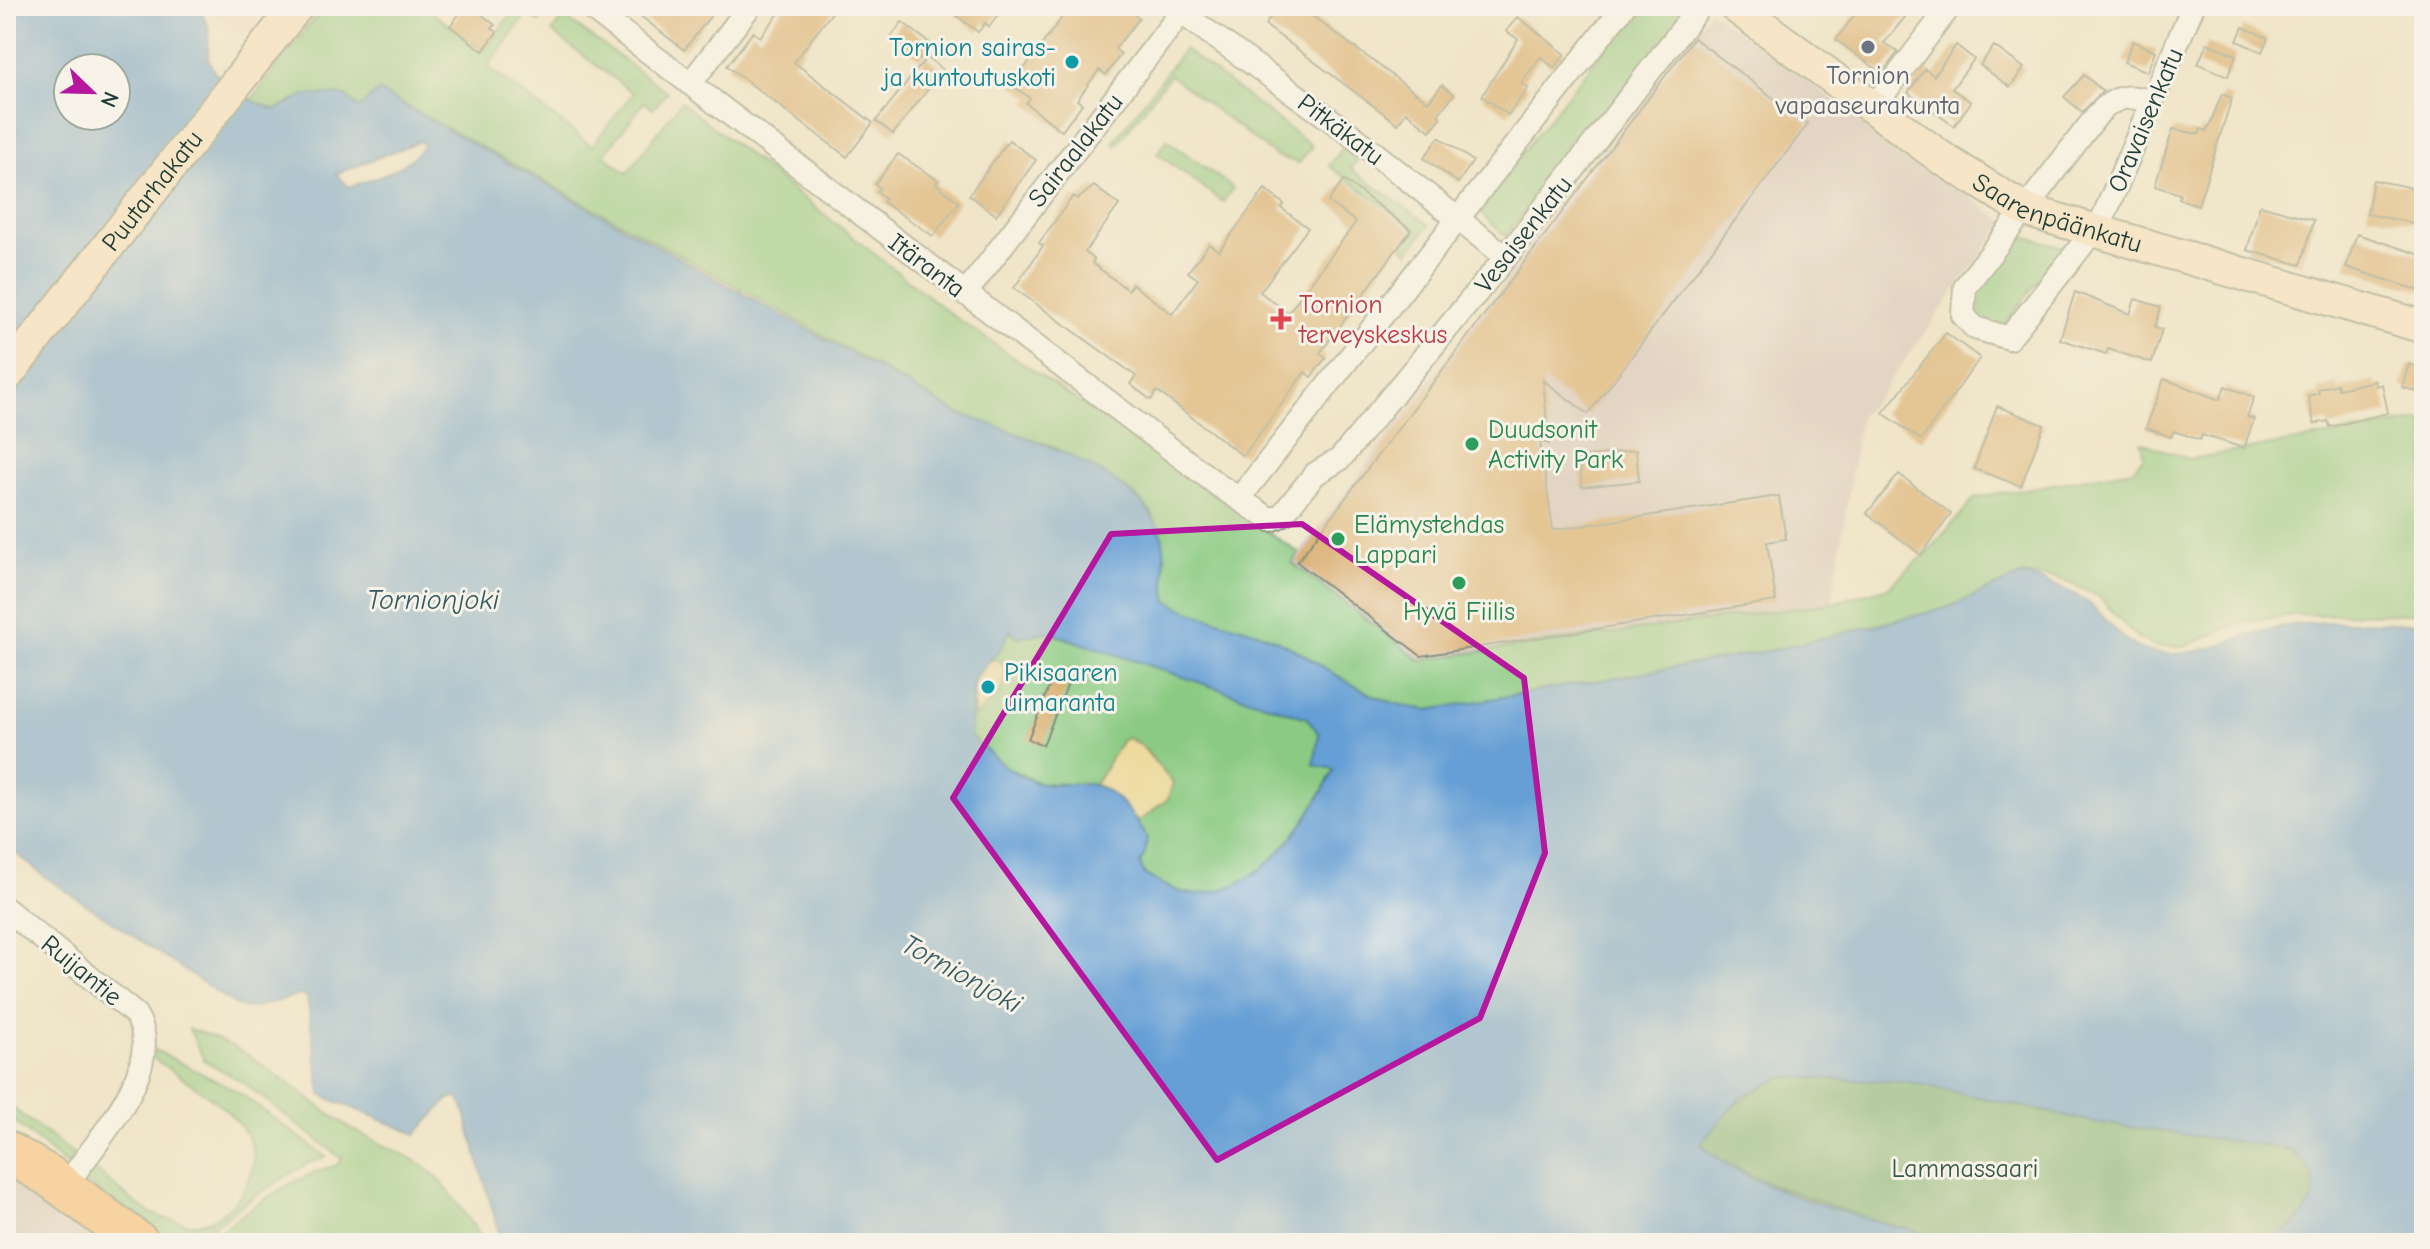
<svg xmlns="http://www.w3.org/2000/svg" width="2430" height="1249" viewBox="0 0 2430 1249" font-family="'Comic Neue',sans-serif">
	<rect width="100%" height="100%" fill="#f7f3e8"/>
	<filter id="ink" filterUnits="userSpaceOnUse"><feTurbulence type="fractalNoise" baseFrequency=".0125" numOctaves="2"/><feDisplacementMap in="SourceGraphic" scale="16" xChannelSelector="R" yChannelSelector="G"/><feConvolveMatrix kernelMatrix="1 2 1 2 8 2 1 2 1" color-interpolation-filters="sRGB"/></filter>
	<filter id="wash" filterUnits="userSpaceOnUse"><feTurbulence type="fractalNoise" baseFrequency=".006" numOctaves="4" result="noise"/><feDisplacementMap in="SourceGraphic" scale="32" xChannelSelector="R" yChannelSelector="G"/><feGaussianBlur stdDeviation="1.8" result="paint"/><feColorMatrix in="noise" values="0 0 0 0 0 0 0 0 0 0 0 0 0 0 0 0 0 1.4 0 .05"/><feComposite in="paint" operator="in"/></filter>
	<g filter="url(#wash)">
		<rect width="100%" height="100%" fill="#f0e5c9"/>
		<path fill="#f5d3c1" d="M203,6H270L245,37Z"/>
		<path fill="#d1c0bc" d="M1710,11L2005,222L1878,397L1860,416L1832,603L1420,660L1292,563Z
			M6,1170L105,1243H6Z"/>
		<path fill="#8aca82" stroke="#54845b" stroke-width="2" d="M324,6H424L483,51L517,6H547L550,8L539,22L527,14L488,67L592,146L633,93L552,32L563,16L667,92L653,109L644,102L604,155L627,173L681,102L952,315L1299,553L1292,563L1420,660L1832,603L1889,587L1930,550L1975,498L2132,470L2144,457L2141,442L2189,459L2424,420V613L2293,615L2240,623L2186,646L2157,647L2137,638L2098,596L2057,578L2023,575L1947,608L1773,650L1429,710C1358,703 1327,661 1267,636C1234,623 1199,619 1168,601L1162,582L1165,556L1152,513L1134,494L1052,446L958,413L758,298L379,91L358,109L305,95L276,110L251,100Z
			M1638,6H1692L1505,236L1477,210Z
			M1184,49L1312,146L1299,163L1276,156L1170,75L1116,146L1113,143Z
			M1167,140L1233,188L1223,202L1157,153Z
			M1347,142L1362,153L1351,169L1429,225L1409,252L1402,247L1415,229L1329,166Z
			M2023,236L2064,247L2004,326L1990,327L1974,314L1971,298Z
			M1010,629L1017,637L1048,632L1307,718C1318,727 1326,754 1334,769C1309,822 1264,891 1198,894C1179,895 1161,883 1145,875L1095,785L1039,783L1004,766L970,736L972,704L980,668L1001,648Z
			M189,1029C257,1049 291,1090 349,1127C378,1146 414,1153 438,1179C456,1198 470,1222 485,1243H204C245,1213 287,1178 337,1165L342,1159L244,1083L204,1060Z
			M153,1049L237,1091L326,1157L308,1163L252,1198L197,1238H174L158,1232L84,1182L93,1168C110,1181 144,1214 164,1218C172,1220 185,1224 194,1224C231,1221 267,1171 248,1137C229,1103 183,1080 153,1058Z
			M6,1103L74,1154L67,1166L6,1114Z"/>
		<path fill="#6fae70" stroke="#477652" stroke-width="2" d="M1782,1077L1910,1082L2094,1122L2267,1144C2340,1161 2321,1219 2264,1243H1964L1887,1225L1775,1186L1714,1158L1701,1143C1726,1108 1744,1095 1782,1077Z"/>
		<path fill="#eeda9e" stroke="#868c69" stroke-width="2" d="M989,660H999C1018,682 991,703 974,717V679Z
			M1128,738L1141,745L1173,783L1168,799L1138,822L1114,796L1095,785L1122,740Z"/>
		<path fill="#659fd5" stroke="#426e84" stroke-width="2" fill-rule="evenodd" d="M6,6H199L209,28L208,58L214,72L251,100L276,110L305,95H344L359,108L378,91L958,413C1016,433 1135,470 1160,530C1169,553 1161,577 1168,601C1199,619 1234,622 1267,636C1327,661 1358,703 1429,710L1773,650L1947,608L2023,575C2046,582 2070,589 2090,604C2108,619 2122,644 2146,651C2191,663 2229,638 2271,629C2320,618 2374,623 2424,623V1243H2264C2307,1225 2338,1184 2289,1149L2094,1122L1910,1082L1783,1077L1742,1096L1701,1143C1745,1193 1898,1227 1964,1243H502L463,1106L457,1097L449,1099L416,1134L321,1095L307,997L300,995L253,1008L239,1007L41,874L6,845ZM68,68H116V116H68ZM420,141L424,145C407,169 376,179 349,187L336,174ZM1010,630L1017,637L1048,632L1307,718L1319,734L1314,765L1334,769C1308,823 1264,890 1197,894C1179,895 1161,883 1145,875L1140,864L1145,854L1147,837C1136,819 1116,790 1094,785C1076,781 1055,788 1037,783C1012,776 990,753 970,736L974,679L1001,648Z"/>
		<g id="blocks">
			<path fill="#d5a058" d="M628,6H718L684,50Z
				M785,6H837L794,62L873,123L847,157L727,66L753,32L760,37Z
				M944,6H1005L989,27L985,23L978,32Z
				M1049,6H1123L1139,18L1115,49L1121,54L1106,75L1099,70L1077,100L1082,104L1062,131L1026,103L1030,98L1012,85L1063,16Z
				M1279,6H1299L1428,102L1442,85L1454,94L1438,115L1441,118L1430,131L1406,112L1398,124L1265,25Z
				M1861,6H1894L1906,16L1884,43L1898,52L1882,73L1836,40Z
				M465,7L472,13L475,9L495,25L492,28L497,32L483,51L450,26Z
				M1518,17L1565,54L1554,68L1541,57L1521,83L1528,88L1508,115L1482,96L1518,39L1506,31Z
				M902,22L931,44L920,59L891,37Z
				M2243,27L2268,38L2262,52L2237,41Z
				M1694,38L1808,124L1588,414L1543,380L1549,444L1540,441L1553,530L1779,496L1786,539L1767,542L1776,601L1421,656L1297,562Z
				M2133,41L2156,51L2148,72L2124,62Z
				M2207,43L2236,55L2228,76L2198,64Z
				M1956,45L1974,59L1952,89L1971,102L1954,126L1908,93L1925,69L1934,76Z
				M1994,46L2024,68L2010,87L1980,65Z
				M927,57L943,70L893,134L876,121Z
				M2084,75L2103,91L2082,112L2064,97Z
				M2222,94L2232,98L2198,205L2179,199L2180,194L2155,186L2173,129L2199,134L2201,129L2207,131Z
				M1439,137L1473,161L1458,183L1424,158Z
				M1009,140L1036,160L996,215L969,195Z
				M898,154L938,180L936,184L959,202L933,236L883,202L885,199L877,192L880,188L875,184Z
				M1344,180L1411,230L1320,353L1326,358L1318,367L1311,377L1305,372L1243,456L1157,391L1151,400L1130,384L1136,376L1014,288L1043,246L1039,243L1073,196L1078,199L1094,186L1119,205L1085,252L1094,259L1092,263L1128,290L1132,284L1172,314L1198,279L1188,272L1209,244L1219,251L1265,189L1284,204L1281,208L1308,228L1260,292L1288,313L1356,222L1328,202Z
				M2373,180L2424,190V225L2367,214Z
				M2260,205L2314,220L2301,265L2247,250Z
				M2357,234L2424,256V292L2346,267Z
				M2075,292L2130,314L2135,299L2161,307L2155,327L2162,329L2152,363L2108,349L2106,354L2060,339Z
				M1946,333L1980,358L1921,440L1883,413Z
				M2409,364L2424,369V394L2402,387Z
				M2164,379L2220,400L2225,386L2254,397L2247,417L2254,419L2244,448L2202,435L2200,440L2174,431L2171,437L2146,428Z
				M2375,381L2376,386L2382,384L2388,413L2330,427L2328,421L2314,424L2308,396L2319,393L2318,389L2337,384L2338,389Z
				M1997,406L2044,425L2021,486L1974,469Z
				M1636,450L1639,481L1582,487L1579,457Z
				M1899,474L1951,514L1921,555L1867,513Z
				M1054,675L1069,681L1043,745L1028,739Z"/>
		</g>
	</g>
	<g filter="url(#ink)">
		<use href="#blocks" fill-opacity="0" stroke="#88917e" stroke-width="2"/>
		<g fill="none" stroke-linecap="round" stroke-linejoin="round">
			<g stroke="#88917e" stroke-width="26">
				<path id="street" d="M588,6L1218,485L1271,520L1282,515L1315,474L1340,459L1506,257L1700,6
					M1172,6L1345,130L1506,257
					M690,84L750,6
					M2151,102C2128,94 2115,96 2098,114L1965,287L1963,315L1975,328L2009,338L2102,220L2193,6
					M1873,108L1950,6
					M965,294L1186,6
					M1239,499L1624,6
					M6,909L135,1014C170,1065 93,1144 65,1187"/>
			</g>
			<g stroke="#88917e" stroke-width="36">
				<g id="secondary">
					<path id="s1" d="M1735,6L1943,159L2025,210L2424,327"/>
					<path id="s2" d="M6,376L297,6"/>
				</g>
			</g>
			<g stroke="#88917e" stroke-width="44">
				<path id="highway" d="M6,1151L49,1176L139,1243"/>
			</g>
			<use href="#street" stroke="#fff" stroke-width="22"/>
			<use href="#secondary" stroke="#fee4c6" stroke-width="32"/>
			<use href="#highway" stroke="#fdbc70" stroke-width="40"/>
		</g>
	</g>
	<path d="M0 0H2430V1249H0ZM1302,524L1524,678L1545,853L1480,1018L1217,1160L953,798L1111,534Z" fill="#f0e5c9" fill-opacity=".55" fill-rule="evenodd"/>
	<path fill="none" stroke="#b5179e" stroke-width="6" stroke-linejoin="round" d="M1302,524L1524,678L1545,853L1480,1018L1217,1160L953,798L1111,534Z"/>
	<circle fill="#6b7280" stroke="#f7f3e8" stroke-width="3" cx="1868" cy="47" r="8"/>
	<g fill="#0f9aa8" stroke="#f7f3e8" stroke-width="3">
		<circle cx="1072" cy="62" r="8"/>
		<circle cx="988" cy="687" r="8"/>
	</g>
	<path fill="#e0444e" stroke="#f7f3e8" stroke-width="3" d="M1277 307h8v8h8v8h-8v8h-8v-8h-8v-8h8z"/>
	<g fill="#2e9e5b" stroke="#f7f3e8" stroke-width="3">
		<circle cx="1472" cy="444" r="8"/>
		<circle cx="1338" cy="539" r="8"/>
		<circle cx="1459" cy="583" r="8"/>
	</g>
	<g text-anchor="middle" stroke-width="6" stroke-linejoin="round" paint-order="stroke">
		<g font-size="26" fill="#0d838f" stroke="#f7f3e8" text-anchor="end">
			<text x="1056" y="56">Tornion sairas-<tspan x="1056" dy="30">ja kuntoutuskoti</tspan></text>
			<text x="1004" y="681" text-anchor="start">Pikisaaren<tspan x="1004" dy="30">uimaranta</tspan></text>
		</g>
		<g font-size="26" fill="#5b616d" stroke="#f7f3e8">
			<text x="1868" y="84">Tornion<tspan x="1868" dy="30">vapaaseurakunta</tspan></text>
		</g>
		<g font-size="26" fill="#1f3d34" stroke="#f7f3e8">
			<text transform="translate(2145 120) rotate(-67)" y="9">Oravaisenkatu</text>
			<text transform="translate(1341 129) rotate(37)" y="9">Pitkäkatu</text>
			<text transform="translate(1075 150) rotate(-52)" y="9">Sairaalakatu</text>
			<text dy="9" stroke="none"><textPath href="#s2" startOffset="236">Puutarhakatu</textPath></text>
			<text dy="9" stroke="none"><textPath href="#s1" startOffset="386">Saarenpäänkatu</textPath></text>
			<text transform="translate(1523 234) rotate(-52)" y="9">Vesaisenkatu</text>
			<text transform="translate(927 265) rotate(37)" y="9">Itäranta</text>
			<text transform="translate(82 970) rotate(39)" y="9">Ruijantie</text>
		</g>
		<g font-size="26" fill="#be3a42" stroke="#f7f3e8" text-anchor="start">
			<text x="1299" y="313">Tornion<tspan x="1299" dy="30">terveyskeskus</tspan></text>
		</g>
		<g font-size="26" fill="#27864d" stroke="#f7f3e8" text-anchor="start">
			<text x="1488" y="438">Duudsonit<tspan x="1488" dy="30">Activity Park</tspan></text>
			<text x="1354" y="533">Elämystehdas<tspan x="1354" dy="30">Lappari</tspan></text>
			<text x="1459" y="620" text-anchor="middle">Hyvä Fiilis</text>
		</g>
		<g font-size="26" fill="#345944" stroke="#f7f3e8">
			<text x="1965" y="1177">Lammassaari</text>
		</g>
		<g font-size="28" font-style="italic" fill="#345a64" stroke="#f7f3e8">
			<text x="433" y="609">Tornionjoki</text>
			<text transform="translate(962 973) rotate(29)" y="10">Tornionjoki</text>
		</g>
	</g>
	<rect width="2430" height="1249" fill="none" stroke="#f7f3e8" stroke-width="32"/>
	<g transform="translate(92 92) rotate(113)"><circle r="38" fill="#f7f3e8" stroke="#a1aaa0" stroke-width="2"/>
	<path d="M0-6L14 30L0 20L-14 30Z" fill="#b5179e"/>
	<text y="-12" font-size="22" font-weight="bold" text-anchor="middle" fill="#1f3d34">N</text>
	</g>
</svg>
